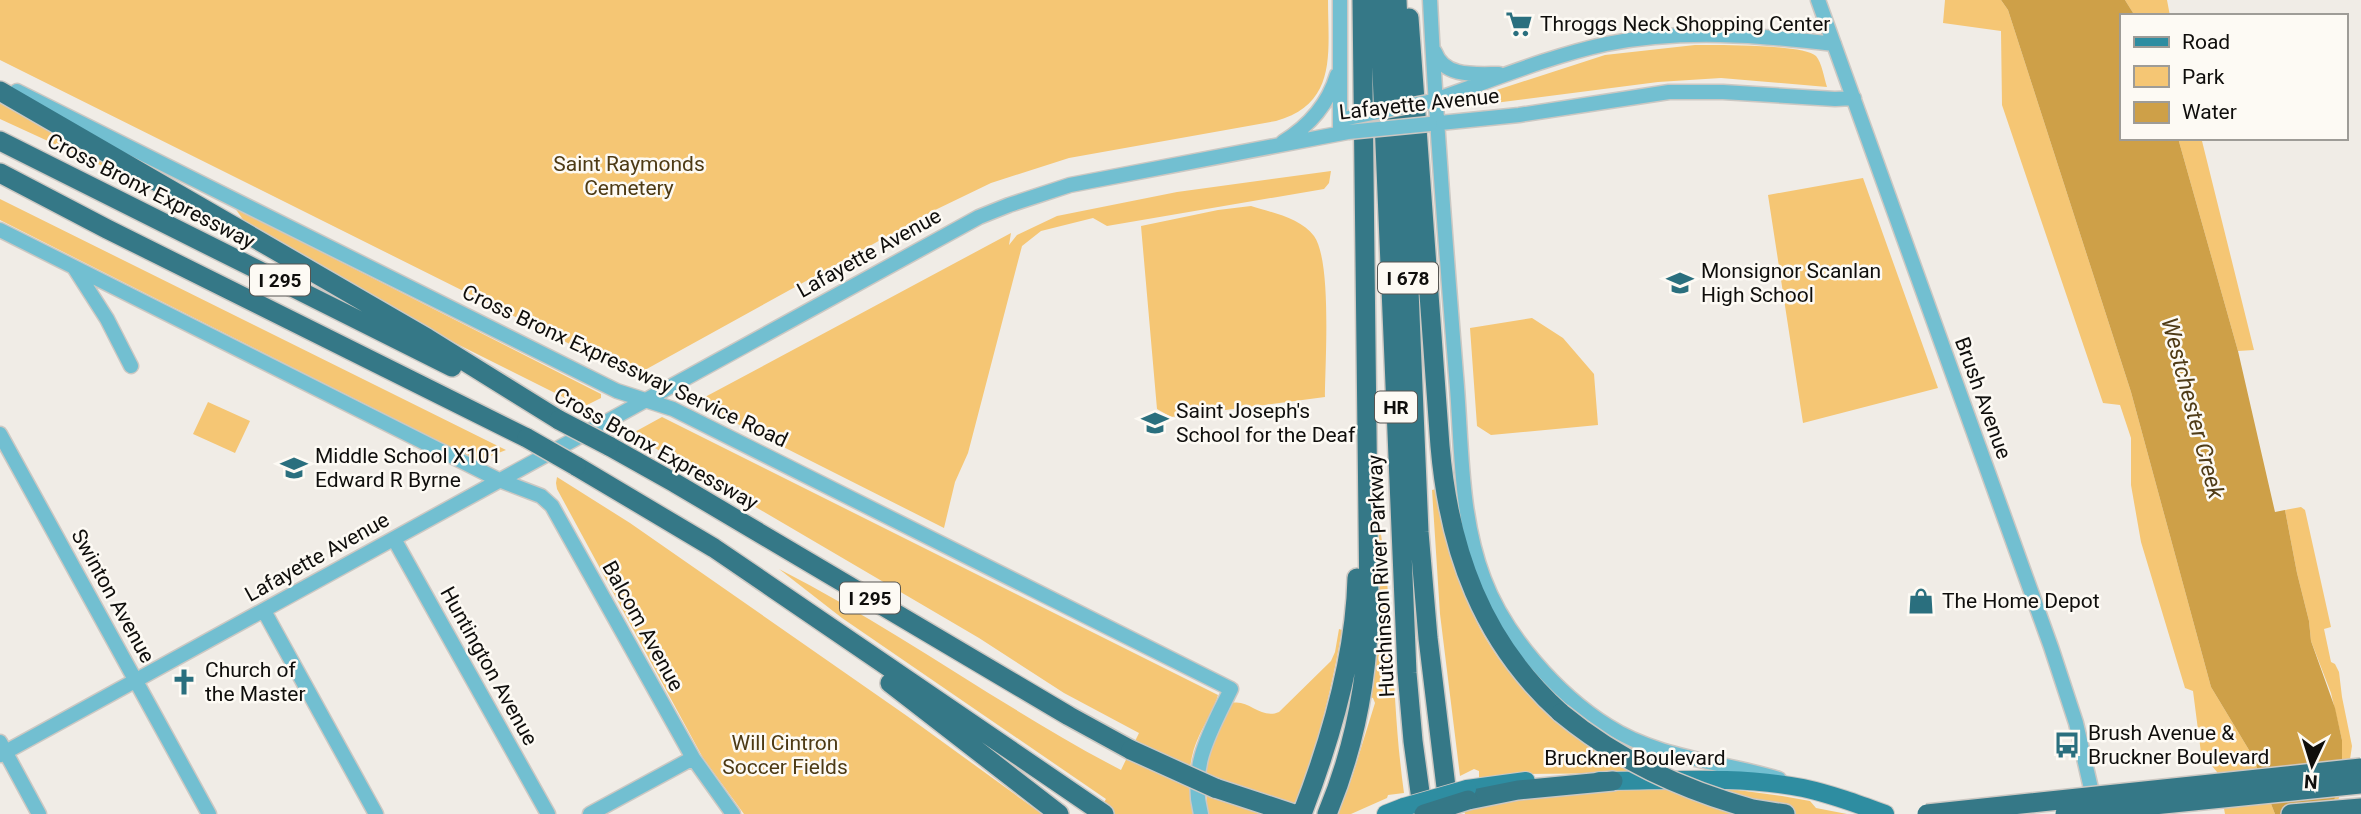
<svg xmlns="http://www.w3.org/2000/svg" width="2361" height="814" viewBox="0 0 2361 814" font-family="Roboto,sans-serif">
	<rect width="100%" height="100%" fill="#f0ece6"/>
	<path fill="#f5c674" d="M0,0H1328C1328,52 1338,104 1276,121L1069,158L991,183L933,211L634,376L0,60Z
		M1945,0H2001L2008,10L2131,392L2211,687L2252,755L2275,814H2225L2217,772L2201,753L2193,691L2185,688L2141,542L2131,485V438L2120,405L2103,403L2002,105L2001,31L1943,23Z
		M2125,0H2167L2170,16H2135Z
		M1695,45C1716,45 1804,44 1816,56C1822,63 1824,78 1827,87L1721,78L1658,82L1463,107V101L1605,55Z
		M0,100L148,187L0,119Z
		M2178,138H2186V141H2202L2254,350L2238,351Z
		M1331,171L1329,183L1324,189L1107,226L1093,218L1041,231L1022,246L968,453L955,482L944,528L714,412L705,397L1011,233L1009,245L1017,235L1057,216L1177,192Z
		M1863,178L1938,388L1803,423L1768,195Z
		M0,199L506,450L478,461L0,220Z
		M1251,206C1270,212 1301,218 1314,236C1332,261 1325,363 1325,397L1171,417L1157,409L1141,226L1218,210Z
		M235,208L601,394V398L583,407L413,322L246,224Z
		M1532,318L1563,338L1594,374L1598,425L1491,435L1477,426L1470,328Z
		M208,402L250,421L235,453L193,434Z
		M662,417L1218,695C1214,709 1205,723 1199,736C1187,761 1188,788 1193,814H1097L1106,799L842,618L779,569C897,629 1004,709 1121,770L1139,733L1064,693L979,638L631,434Z
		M557,477L630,523L907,716L1042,814H744L703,758L557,489L556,483Z
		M1436,489C1446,533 1457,577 1475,618C1493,658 1524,691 1554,720L1568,705L1614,739L1647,753L1633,773L1524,774L1479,778V771L1474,769L1460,776L1440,614L1432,490Z
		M2301,507L2305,510L2331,627L2324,629L2331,662L2335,664L2339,672L2342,697L2352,746L2348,773L2333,814L2332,803L2342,766V740L2331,693L2311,641L2309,621L2297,573L2285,510Z
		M1378,517C1395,608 1391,701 1404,793L1388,795L1387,798L1351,814H1338L1352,777L1375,703L1373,698L1369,697L1376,644Z
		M1339,629L1342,630C1331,693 1316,755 1291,814H1209L1207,807L1205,765L1213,740L1232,703C1249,699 1261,720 1279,712L1331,661L1335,652Z
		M1693,787L1730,789L1782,796L1810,801L1816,808L1847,814H1465L1464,811C1536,791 1619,790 1693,787Z"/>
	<path fill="#cea048" d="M2001,0H2125L2135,16H2121V138H2178L2238,351L2275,512L2285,510L2297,573L2309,621L2311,641L2335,708L2342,740V766L2331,814H2275L2252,755L2211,687L2131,392L2008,10Z"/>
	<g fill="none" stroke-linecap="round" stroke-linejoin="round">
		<g stroke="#ccc8c3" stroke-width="17">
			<path id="minor" d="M1430,0C1436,125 1446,250 1456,375C1462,442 1459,514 1484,579C1505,635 1557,694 1608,726C1657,758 1724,762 1779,779
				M1818,0L2051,647L2076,723L2095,806
				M1435,52C1444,78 1476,74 1499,74
				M17,91L617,391L673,409L1231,689C1211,730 1188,767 1201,814
				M1429,102C1488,82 1546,57 1606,44C1682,29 1758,35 1834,44
				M1430,124L1519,115L1669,92H1723L1835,99L1854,98
				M1340,132V0
				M1283,142C1309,126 1328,105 1337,75
				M0,230L499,480L541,496L552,506L693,758L733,814
				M75,269L107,319L131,366
				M0,434L209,814
				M394,539L548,814
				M264,611L376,814
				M0,742L39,814
				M0,755L979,217L1009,205L1070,185L1348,132
				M590,814L693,758"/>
		</g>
		<g stroke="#ccc8c3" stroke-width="20">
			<path id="major" d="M1599,781C1667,781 1737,775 1803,788C1831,794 1858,804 1885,814
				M1467,789L1526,781
				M1386,814L1404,807"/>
		</g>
		<g stroke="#ccc8c3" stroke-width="22">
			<path id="highway" d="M1379,0L1407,673L1413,741L1423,814
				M1397,0L1419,532L1428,638L1449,812
				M1409,18L1440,446C1449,550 1482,642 1561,713
				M0,91L427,338L559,420
				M0,141L452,367
				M0,173L107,229L527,438
				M609,446L675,483L1069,716L1131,750
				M576,466L714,548L1104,814
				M890,683L1059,814
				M1215,788L1294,814
				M1468,800L1518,790L1613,781
				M1752,809L1785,814
				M1302,814C1331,739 1355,658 1357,578
				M1327,814C1355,747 1368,678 1369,606L1362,0
				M2291,814L2361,808"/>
		</g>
		<use href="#minor" stroke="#72bfd1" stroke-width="14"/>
		<use href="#major" stroke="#2e8da1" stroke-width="18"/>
		<use href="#highway" stroke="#357887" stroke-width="19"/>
		<g stroke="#ccc8c3" stroke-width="17" stroke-linecap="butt">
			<path id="minor-bridge" d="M1348,118L1428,102
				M1348,132L1430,124"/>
		</g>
		<g stroke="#ccc8c3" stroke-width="20" stroke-linecap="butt">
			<path id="major-bridge" d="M1404,807L1467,789"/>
		</g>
		<g stroke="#ccc8c3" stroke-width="22" stroke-linecap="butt">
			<path id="highway-bridge" d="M559,420L609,446
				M527,438L576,466
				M1561,713C1618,760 1681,789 1752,809
				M1131,750L1215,788
				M1424,814L1468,800
				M1927,814L2361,768
				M2065,814L2361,784"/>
		</g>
		<use href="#minor-bridge" stroke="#72bfd1" stroke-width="14"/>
		<use href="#major-bridge" stroke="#2e8da1" stroke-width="18"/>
		<use href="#highway-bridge" stroke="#357887" stroke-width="19"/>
	</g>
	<defs>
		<g id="supermarket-bare" transform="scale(2.1)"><path d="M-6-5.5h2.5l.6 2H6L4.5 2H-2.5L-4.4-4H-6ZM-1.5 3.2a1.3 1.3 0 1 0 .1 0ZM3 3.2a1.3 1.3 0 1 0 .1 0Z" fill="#2a6f7e" stroke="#fdfaf4" stroke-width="2.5" paint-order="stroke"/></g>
		<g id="school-bare" transform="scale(2.1)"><path d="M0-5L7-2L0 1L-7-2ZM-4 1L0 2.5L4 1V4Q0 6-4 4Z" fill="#2a6f7e" stroke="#fdfaf4" stroke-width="2.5" paint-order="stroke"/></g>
		<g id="shop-bare" transform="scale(2.1)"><path d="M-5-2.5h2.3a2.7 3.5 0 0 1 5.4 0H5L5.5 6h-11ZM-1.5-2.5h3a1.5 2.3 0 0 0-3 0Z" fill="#2a6f7e" stroke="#fdfaf4" stroke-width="2.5" paint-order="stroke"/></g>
		<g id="church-bare" transform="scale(2.1)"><path d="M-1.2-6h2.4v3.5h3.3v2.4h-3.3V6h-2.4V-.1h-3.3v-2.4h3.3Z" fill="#2a6f7e" stroke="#fdfaf4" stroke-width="2.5" paint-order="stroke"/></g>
		<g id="bus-bare" transform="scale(2.1)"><path d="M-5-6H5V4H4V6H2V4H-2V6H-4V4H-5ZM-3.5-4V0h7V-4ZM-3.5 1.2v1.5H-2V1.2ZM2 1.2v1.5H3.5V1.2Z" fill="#2a6f7e" stroke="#fdfaf4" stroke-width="2.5" paint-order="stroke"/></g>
	</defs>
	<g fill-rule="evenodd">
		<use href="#supermarket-bare" x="1519" y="24"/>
		<use href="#school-bare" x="1680" y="283"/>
		<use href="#school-bare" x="1155" y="423"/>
		<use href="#school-bare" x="294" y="468"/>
		<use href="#shop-bare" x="1921" y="601"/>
		<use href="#church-bare" x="184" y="682"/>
		<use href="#bus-bare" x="2067" y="745"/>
	</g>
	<g text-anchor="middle" stroke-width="5" stroke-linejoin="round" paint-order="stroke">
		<g fill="#fdfaf4" stroke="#565552" stroke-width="2">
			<rect x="1378" y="262.5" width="60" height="31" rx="5"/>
			<rect x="250" y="264.5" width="60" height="31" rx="5"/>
			<rect x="1375" y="391.5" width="42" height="31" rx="5"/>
			<rect x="840" y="582.5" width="60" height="31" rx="5"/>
		</g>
		<g font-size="19" font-weight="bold" fill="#0f0e0c">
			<text x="1408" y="285">I 678</text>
			<text x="280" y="287">I 295</text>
			<text x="1396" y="414">HR</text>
			<text x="870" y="605">I 295</text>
		</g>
		<g font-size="21" fill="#0f0e0c" stroke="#fdfaf4" text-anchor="start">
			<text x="1540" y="31">Throggs Neck Shopping Center</text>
			<text x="1701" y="278">Monsignor Scanlan<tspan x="1701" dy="24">High School</tspan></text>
			<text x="1176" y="418">Saint Joseph's<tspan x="1176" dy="24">School for the Deaf</tspan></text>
			<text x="315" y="463">Middle School X101<tspan x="315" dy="24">Edward R Byrne</tspan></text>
			<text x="1942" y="608">The Home Depot</text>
			<text x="205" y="677">Church of<tspan x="205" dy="24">the Master</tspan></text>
			<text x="2088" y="740">Brush Avenue &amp;<tspan x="2088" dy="24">Bruckner Boulevard</tspan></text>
		</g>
		<g font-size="21" fill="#0f0e0c" stroke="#fdfaf4">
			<text transform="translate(1419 104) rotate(-6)" y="7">Lafayette Avenue</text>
			<text transform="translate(151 191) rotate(27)" y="7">Cross Bronx Expressway</text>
			<text transform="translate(869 253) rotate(-29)" y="7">Lafayette Avenue</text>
			<text transform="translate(625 366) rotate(25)" y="7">Cross Bronx Expressway Service Road</text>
			<text transform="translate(1983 398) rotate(70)" y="7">Brush Avenue</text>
			<text transform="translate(656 449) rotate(29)" y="7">Cross Bronx Expressway</text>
			<text transform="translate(317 557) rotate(-29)" y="7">Lafayette Avenue</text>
			<text transform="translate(1381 576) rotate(-93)" y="7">Hutchinson River Parkway</text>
			<text transform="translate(113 596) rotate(61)" y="7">Swinton Avenue</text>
			<text transform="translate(643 626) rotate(61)" y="7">Balcom Avenue</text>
			<text transform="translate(489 666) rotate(61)" y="7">Huntington Avenue</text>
			<text x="1635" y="765">Bruckner Boulevard</text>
		</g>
		<g font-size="21" fill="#4d3a14" stroke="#fdfaf4">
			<text x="629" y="171">Saint Raymonds<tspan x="629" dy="24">Cemetery</tspan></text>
			<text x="785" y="750">Will Cintron<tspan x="785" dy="24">Soccer Fields</tspan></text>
		</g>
		<g font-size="23" font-style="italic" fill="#4f3b16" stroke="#fdfaf4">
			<text transform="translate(2193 408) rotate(75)" y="8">Westchester Creek</text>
		</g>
	</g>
	<rect x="2120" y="14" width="228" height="126" fill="#fdfaf4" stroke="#9e9c97" stroke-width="2"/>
	<rect x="2134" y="37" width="35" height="10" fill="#2e8da1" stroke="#9e9c97" stroke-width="2"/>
	<text x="2182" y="49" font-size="21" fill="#0f0e0c">Road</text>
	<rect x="2134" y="66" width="35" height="21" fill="#f5c674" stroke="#9e9c97" stroke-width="2"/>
	<text x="2182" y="84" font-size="21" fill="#0f0e0c">Park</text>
	<rect x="2134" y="102" width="35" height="21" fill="#cea048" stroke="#9e9c97" stroke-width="2"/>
	<text x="2182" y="119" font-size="21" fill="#0f0e0c">Water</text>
	<g transform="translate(2312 765) rotate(184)" stroke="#fdfaf4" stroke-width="5" paint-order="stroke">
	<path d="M0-5L12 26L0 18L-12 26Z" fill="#0f0e0c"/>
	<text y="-10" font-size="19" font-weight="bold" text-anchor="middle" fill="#0f0e0c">N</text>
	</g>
</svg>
